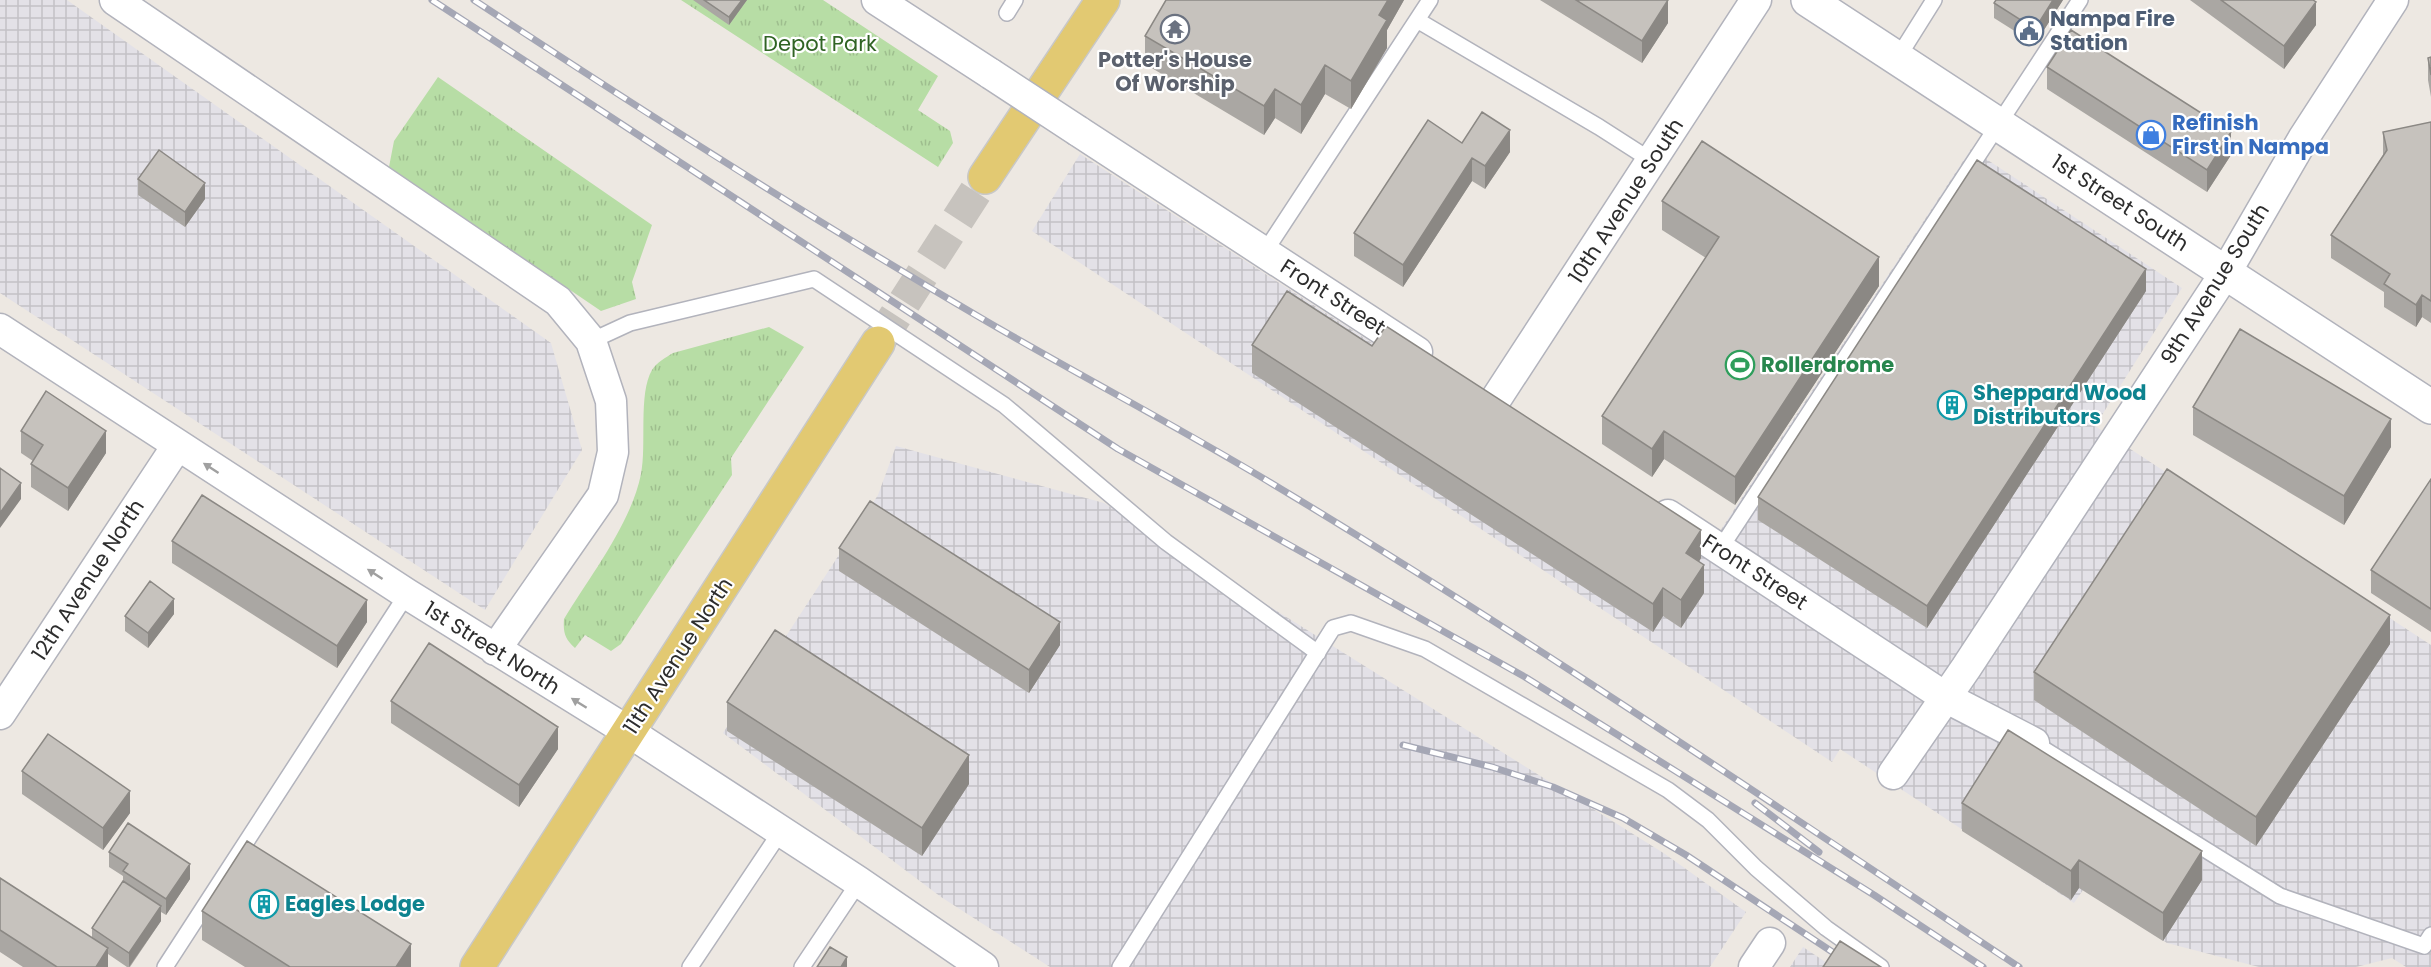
<svg xmlns="http://www.w3.org/2000/svg" width="2431" height="967" viewBox="0 0 2431 967" font-family="Poppins,sans-serif">
	<defs>
		<pattern id="industrial-grid" width="8" height="8" patternUnits="userSpaceOnUse" patternTransform="scale(1.5)"><rect width="8" height="8" fill="#e3e1e7"/><path d="M0 4h8M4 0v8" fill="none" stroke="#c3c1c6"/></pattern>
		<pattern id="grass-tufts" width="24" height="20" patternUnits="userSpaceOnUse" patternTransform="scale(1.5)"><rect width="24" height="20" fill="#b7dda5"/><path d="M3 7l-1-3M5 7V3M7 7l1-3M15 17l-1-3M17 17v-4M19 17l1-3" fill="none" stroke="#9ebe8e"/></pattern>
	</defs>
	<rect width="100%" height="100%" fill="#ede8e2"/>
	<path fill="url(#industrial-grid)" d="M0,0H67L551,343L582,450L485,610L0,293Z
		M1971,149L2182,288L2095,426L2431,645V967H2406L2392,958L2356,967H2259L2167,943L2083,890L2074,903L1840,749L1832,762L1032,231L1080,154L1703,557Z
		M896,446L1104,503L1665,854L1746,912L1710,967H1050L941,897L723,733L878,495Z
		M1803,947L1833,967H1790Z"/>
	<path fill="url(#grass-tufts)" d="M681,0H823L938,76L918,110L950,131L953,143L938,167Z
		M438,77L652,225L632,282L636,299L601,311L389,167L394,141Z
		M769,327L804,347L731,458L732,475L621,644L611,651L585,635L575,648C565,639 563,633 564,619C590,576 631,524 641,474C647,445 638,394 652,370C657,362 665,358 673,353Z"/>
	<g fill="none" stroke-linecap="round" stroke-linejoin="round">
		<path stroke="#c7c3be" stroke-width="33" stroke-dasharray="33 16" stroke-linecap="butt" d="M878,343L985,177"/>
		<g stroke="#b2b3bc" stroke-width="18">
			<path id="service" d="M1007,13L1015,0
				M1417,20L1599,127L1652,161
				M1897,59L1934,0
				M1264,253L1430,0
				M591,341L630,323L814,279L1004,405L1166,542L1318,653
				M1720,549L2080,0
				M2034,743L2280,896L2424,946L2431,935
				M165,967L407,594
				M690,967L781,831
				M802,967L859,882
				M1120,967L1333,628L1351,623L1425,649L1668,790L1708,820L1756,868L1826,928L1881,967"/>
		</g>
		<g stroke="#b2b3bc" stroke-width="33">
			<path id="minor" d="M115,0L558,301L591,341L611,401L613,452L603,495L495,650
				M877,0L991,74
				M1078,131L1417,352
				M0,329L407,594L629,732L859,882L983,967
				M1494,402L1756,0
				M1668,515L1945,697L2034,743
				M0,714L177,446
				M1893,774L1966,668L2226,272L2303,139L2393,0
				M1754,967L1770,943"/>
		</g>
		<g stroke="#b2b3bc" stroke-width="36">
			<path id="tertiary" d="M1808,0L2431,407"/>
		</g>
		<g stroke="#c8c8c8" stroke-width="36">
			<path id="primary" d="M985,177L1103,0
				M477,967L878,343"/>
		</g>
		<use href="#service" stroke="#fff" stroke-width="15"/>
		<use href="#minor" stroke="#fff" stroke-width="30"/>
		<use href="#tertiary" stroke="#fff" stroke-width="33"/>
		<use href="#primary" stroke="#e2c972" stroke-width="33"/>
		<g stroke="#a5a7b5" stroke-width="7">
			<path id="rail" d="M432,0L1118,449L1525,677L1874,895L1983,967
				M474,0C642,111 812,219 986,321C1084,378 1184,430 1281,489C1532,640 1775,806 2019,967
				M1403,745L1492,767L1553,787L1623,818L1686,855L1855,967
				M1755,803L1819,852"/>
		</g>
		<use href="#rail" stroke="#fff" stroke-width="4.5" stroke-dasharray="14" stroke-linecap="butt"/>
		<g stroke="#b2b3bc" stroke-width="33" stroke-linecap="butt">
			<path id="minor-bridge" d="M991,74L1078,131"/>
		</g>
		<use href="#minor-bridge" stroke="#fff" stroke-width="30"/>
	</g>
	<path fill="#aaa7a3" d="M693,0H747L729,25Z
		M1166,0H1404L1387,30V48L1351,109L1325,94L1301,134L1275,118L1264,135L1145,64V36Z
		M1540,0H1668V23L1642,63Z
		M1996,0H2063L2035,44L1994,18V3Z
		M2190,0H2313L2316,25L2284,69Z
		M2431,57V97L2428,80V58Z
		M2047,67L2231,155L2207,192L2047,89Z
		M2431,122V323L2422,317L2416,327L2384,307V292L2331,258V235L2383,155V132Z
		M1462,143L1510,152L1485,189L1472,181L1403,287L1354,256V233Z
		M138,179L205,199L185,227L138,195Z
		M1662,201L1879,286L1735,505L1664,459L1652,477L1602,444V416L1706,258L1662,230Z
		M2146,291L1927,628L1758,520V497Z
		M1252,345L1701,558L1699,562L1704,593L1681,628L1663,616L1653,632L1252,373Z
		M2193,407L2391,447L2344,525L2193,435Z
		M21,431L106,453L68,511L31,487V464L33,461L21,453Z
		M2431,479V632L2371,593V570Z
		M172,541L367,622L337,668L172,563Z
		M839,548L1060,645L1029,693L839,571Z
		M174,614L148,648L125,631V616Z
		M2390,644L2256,846L2034,700V672Z
		M391,701L558,749L519,807L391,723Z
		M727,702L969,784L922,856L727,731Z
		M22,771L130,813L103,850L22,794Z
		M1962,803L2202,880L2163,941L2079,888L2071,900L1962,831Z
		M109,852L190,879L166,915L161,912V921L130,967H127L108,954V967H23L0,952V878L92,938V928L123,881V876L109,867Z
		M202,911L411,967H245L202,940Z"/>
	<path fill="#8b8884" d="M742,0H747L729,25V17Z
		M1388,0H1404L1387,30V48L1351,109V81L1379,15Z
		M1668,0V23L1642,63V41Z
		M2053,0H2063L2035,44V29Z
		M2316,2V25L2284,69V46Z
		M1325,65V94L1301,134V105Z
		M1275,89V118L1264,135V106Z
		M1510,130V152L1485,189V166Z
		M2231,132V155L2207,192V170Z
		M1472,158V181L1403,287V265Z
		M205,183V199L185,227V212Z
		M1879,257V286L1735,505V477Z
		M2146,269V291L1927,628V606Z
		M2422,295V317L2416,327V305Z
		M2391,419V447L2344,525V496Z
		M106,431V453L68,511V488Z
		M1664,431V459L1652,477V449Z
		M21,483V499L0,528V513Z
		M1701,530V558L1686,582V553Z
		M1704,565V593L1681,628V600Z
		M1663,588V616L1653,632V604Z
		M174,599V614L148,648V633Z
		M367,600V622L337,668V646Z
		M2390,615V644L2256,846V817Z
		M1060,622V645L1029,693V670Z
		M558,727V749L519,807V785Z
		M969,755V784L922,856V828Z
		M130,791V813L103,850V828Z
		M2202,851V880L2163,941V913Z
		M2079,860V888L2071,900V871Z
		M190,864V879L166,915V899Z
		M161,906V921L129,967V953Z
		M411,944V967H396Z
		M108,948V967H96Z
		M847,957V967H841Z"/>
	<path fill="#c6c2bd" stroke="#8b8884" stroke-width="1.5" d="M704,0H742L729,17Z
		M1166,0H1388L1379,15L1387,20L1351,81L1325,65L1301,105L1275,89L1264,106L1145,36Z
		M1576,0H1668L1642,41Z
		M1996,0H2053L2035,29L1994,3Z
		M2221,0H2313L2316,2L2284,46Z
		M2071,30L2231,132L2207,170L2047,67Z
		M2431,57V75L2428,58Z
		M1482,112L1510,130L1485,166L1472,158L1403,265L1354,233L1428,120L1462,143Z
		M2431,122V301L2422,295L2416,305L2384,284L2390,274L2331,235L2387,150L2383,132Z
		M1702,141L1879,257L1735,477L1664,431L1652,449L1602,416L1719,237L1662,201Z
		M159,150L205,183L185,212L138,179Z
		M1977,160L2146,269L1927,606L1758,497Z
		M1287,291L1372,346L1386,326L1701,530L1686,553L1704,565L1681,600L1663,588L1653,604L1252,345Z
		M2240,329L2391,419L2344,496L2193,407Z
		M46,391L106,431L68,488L31,464L43,445L21,431Z
		M0,468L21,483L0,513Z
		M2167,469L2390,615L2256,817L2034,672Z
		M2431,479V609L2371,570Z
		M202,495L367,600L337,646L172,541Z
		M870,501L1060,622L1029,670L839,548Z
		M150,581L174,599L148,633L125,616Z
		M775,630L969,755L922,828L727,702Z
		M429,643L558,727L519,785L391,701Z
		M2008,730L2202,851L2163,913L2079,860L2071,871L1962,803Z
		M48,734L130,791L103,828L22,771Z
		M128,823L190,864L166,899L123,871L128,864L109,852Z
		M247,841L411,944L396,967H290L202,911Z
		M0,878L108,948L96,967H57L0,930Z
		M123,881L161,906L129,953L92,928Z
		M1840,941L1881,967H1823Z
		M830,947L847,957L841,967H817Z"/>
	<defs><path id="oneway-solid" d="M-6-.8H1V-3.2L6.5 0L1 3.2V.8H-6Z" transform="scale(1.5)"/></defs>
	<g fill="#a0a0a0">
		<use href="#oneway-solid" transform="translate(211 468) rotate(-147)"/>
		<use href="#oneway-solid" transform="translate(375 574) rotate(-147)"/>
		<use href="#oneway-solid" transform="translate(579 703) rotate(-148)"/>
	</g>
	<defs>
		<g id="temple-ring" transform="scale(1.5)"><circle r="9.5" fill="#fff" stroke="#6b7280" stroke-width="1.5"/><path d="M0-6L5-2H3V0L6.5 2.5H4V6H1.5V3h-3V6H-4V2.5H-6.5L-3 0V-2H-5Z" fill="#6b7280"/></g>
		<g id="civic-ring" transform="scale(1.5)"><circle r="9.5" fill="#fff" stroke="#5c6f8a" stroke-width="1.5"/><path d="M-.6-6.5H3V-4.5H.6V-3L4-1V1h2V6H-6V1h2V-1L-.6-3ZM-1.2 2.5V6h2.4V2.5Z" fill="#5c6f8a"/></g>
		<g id="shop-ring" transform="scale(1.5)"><circle r="9.5" fill="#fff" stroke="#3f7fe0" stroke-width="1.5"/><path d="M-5-2.5h2.3a2.7 3.5 0 0 1 5.4 0H5L5.5 6h-11ZM-1.5-2.5h3a1.5 2.3 0 0 0-3 0Z" fill="#3f7fe0"/></g>
		<g id="stadium-ring" transform="scale(1.5)"><circle r="9.5" fill="#fff" stroke="#2e9e5b" stroke-width="1.5"/><path d="M0-5a6.5 5 0 1 0 0 10a6.5 5 0 1 0 0-10ZM-3.5-1.8h7v3.6h-7Z" fill="#2e9e5b"/></g>
		<g id="building-ring" transform="scale(1.5)"><circle r="9.5" fill="#fff" stroke="#0f9aa8" stroke-width="1.5"/><path d="M-4-6H4V6H1V3H-1V6H-4ZM-2.5-4.3h1.7v1.8h-1.7ZM.8-4.3h1.7v1.8H.8ZM-2.5-1h1.7V.8h-1.7ZM.8-1h1.7V.8H.8Z" fill="#0f9aa8"/></g>
	</defs>
	<g fill-rule="evenodd">
		<use href="#temple-ring" x="1175" y="29"/>
		<use href="#civic-ring" x="2029" y="31"/>
		<use href="#shop-ring" x="2151" y="135"/>
		<use href="#stadium-ring" x="1740" y="365"/>
		<use href="#building-ring" x="1952" y="405"/>
		<use href="#building-ring" x="264" y="904"/>
	</g>
	<g text-anchor="middle" stroke-width="4.5" stroke-linejoin="round" paint-order="stroke">
		<g font-size="21" font-weight="bold" fill="#4e5e75" stroke="#fff" text-anchor="start">
			<text x="2050" y="26">Nampa Fire<tspan x="2050" dy="24">Station</tspan></text>
		</g>
		<g font-size="21" fill="#306424" stroke="#fff">
			<text x="820" y="51">Depot Park</text>
		</g>
		<g font-size="21" font-weight="bold" fill="#5b616d" stroke="#fff">
			<text x="1175" y="67">Potter's House<tspan x="1175" dy="24">Of Worship</tspan></text>
		</g>
		<g font-size="21" font-weight="bold" fill="#366cbe" stroke="#fff" text-anchor="start">
			<text x="2172" y="130">Refinish<tspan x="2172" dy="24">First in Nampa</tspan></text>
		</g>
		<g font-size="21" fill="#2d2d2d" stroke="#fff">
			<text transform="translate(1626 201) rotate(-57)" y="7">10th Avenue South</text>
			<text transform="translate(2120 203) rotate(33)" y="7">1st Street South</text>
			<text transform="translate(2215 284) rotate(-58)" y="7">9th Avenue South</text>
			<text transform="translate(1333 297) rotate(33)" y="7">Front Street</text>
			<text transform="translate(1755 572) rotate(33)" y="7">Front Street</text>
			<text transform="translate(88 580) rotate(-57)" y="7">12th Avenue North</text>
			<text transform="translate(492 648) rotate(32)" y="7">1st Street North</text>
			<text transform="translate(678 656) rotate(-57)" y="7">11th Avenue North</text>
		</g>
		<g font-size="21" font-weight="bold" fill="#27864d" stroke="#fff" text-anchor="start">
			<text x="1761" y="372">Rollerdrome</text>
		</g>
		<g font-size="21" font-weight="bold" fill="#0d838f" stroke="#fff" text-anchor="start">
			<text x="1973" y="400">Sheppard Wood<tspan x="1973" dy="24">Distributors</tspan></text>
			<text x="285" y="911">Eagles Lodge</text>
		</g>
	</g>
</svg>
